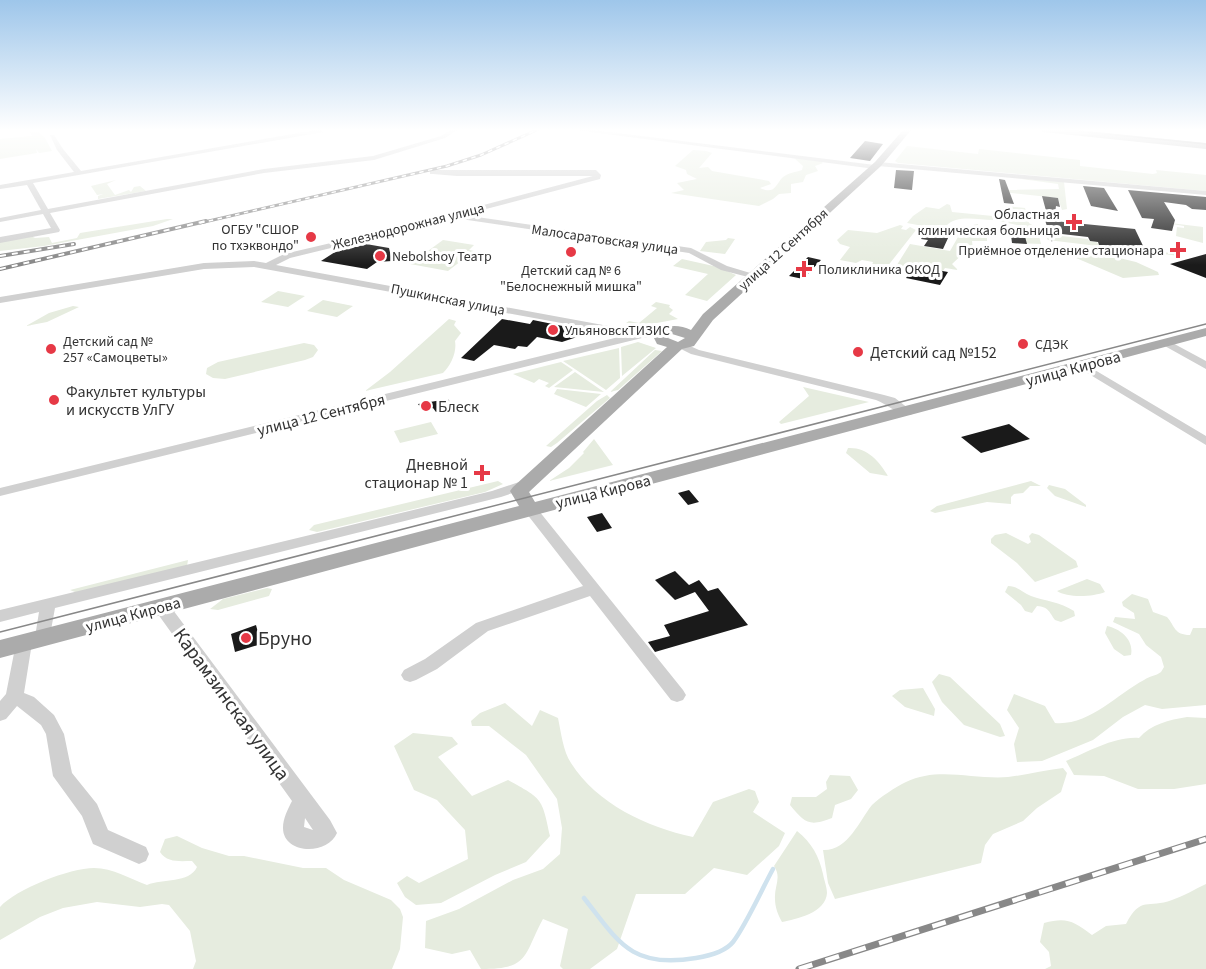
<svg xmlns="http://www.w3.org/2000/svg" width="1206" height="969" viewBox="0 0 1206 969" font-family="'Source Sans 3',sans-serif">
	<rect width="100%" height="100%" fill="#fff"/>
	<path fill="#e6ecdf" d="M38,131L45,138L52,151L39,153L36,149L37,153L0,159V139L32,136L30,132Z
		M907,146L978,154L979,149L1080,160V166L1153,174L1157,173L1156,170L1206,175V191L898,163L895,161Z
		M693,150L706,151L712,153L699,168L708,167L712,171L769,181L771,184L760,188C775,195 775,185 783,177C788,173 796,172 802,170L803,166L794,158L820,161L823,163L815,166L818,171L806,175L803,182L791,184V193L779,194L773,199L759,206L671,193L684,190L677,183L697,179L687,174L686,170L675,166Z
		M1015,178L1064,182L1067,209L1062,210L1058,198L1002,192L1001,190L1059,189L1058,184Z
		M116,180L107,184L115,195L129,190L131,192L134,187L140,186L146,191L98,199V196L103,194L97,195L91,186Z
		M947,204L950,205L952,212L993,216V220C978,220 957,214 946,226L972,230L973,225L978,224L979,233L987,234V241H972L973,250L966,251L952,264L958,270L945,268L943,271L907,264L901,270L895,268L910,244L950,251L958,237L964,238L952,235L950,231L907,223L913,216L926,207L939,209Z
		M1005,206L1025,208L1029,223L1037,228L1041,244L1013,243L1026,244L1024,233H1028L1026,227L999,221L997,211L1006,212V208L1010,209Z
		M167,219H173L153,226L44,246L0,251V241L34,235L33,237L35,238L49,237L52,243L77,238L80,233Z
		M1154,221L1203,227V243L1176,236L1177,227L1184,228V226Z
		M900,225L903,226L901,229L906,230L910,227L916,230L887,267L872,265L873,262L862,260L856,263L840,260L850,247L840,244L837,240L848,230L877,233Z
		M1044,234L1088,239L1089,241L1097,242L1099,245L1179,254L1180,256L1048,240Z
		M728,238L735,239L725,254L700,251L706,242L726,240Z
		M443,240L474,245L469,250L474,251L448,271L410,264Z
		M1069,246L1136,262L1158,272L1159,275L1123,278L1069,255L1064,252Z
		M682,259L718,267L736,275L707,301L685,295L708,274L673,266Z
		M278,291L305,296L288,307L261,302Z
		M323,300L353,306L337,317L307,311Z
		M656,302L670,305L669,307L673,310L669,314L678,319L641,326L626,323L629,321L639,323L657,308L651,306Z
		M73,306L79,307L47,322L26,326L49,313Z
		M449,319L456,321L454,325L461,333L455,341C457,352 451,365 443,373L365,391L390,372Z
		M638,342L656,348L622,376L621,347Z
		M304,343L314,345L318,350L313,357L305,360L225,379L213,378L206,374L207,368L218,362Z
		M619,348L620,378L606,390L563,361Z
		M655,350L662,351L618,390L610,392Z
		M561,362L573,370L549,388L545,386L549,383L539,379L534,383L513,374Z
		M575,372L604,392L554,387Z
		M803,387L869,402L781,424L779,422L809,396Z
		M557,389L601,394L586,407L554,394Z
		M607,395L610,398L557,443L551,447L546,446L597,401Z
		M431,422L438,434L400,443L394,431Z
		M594,439L613,465L549,481L569,468L584,453L583,452Z
		M848,448C867,447 879,461 888,476L870,473L846,453Z
		M498,481L503,484L485,492L317,532L309,530L314,525Z
		M1031,481L1041,486H1030L1023,493L1014,494L1011,497V504L987,502L935,513L930,511L937,506Z
		M1049,485L1065,489L1086,505V507L1055,496L1047,488Z
		M1006,533L1028,544L1031,542L1029,536L1032,533L1039,535L1076,561L1078,567L1035,582L1017,563L991,543V539L995,535Z
		M188,560L187,566L80,594L70,590Z
		M1087,579L1100,584L1105,592C1093,597 1067,598 1057,591Z
		M1008,586C1017,586 1022,592 1031,596C1045,601 1060,602 1074,611L1075,616L1061,622L1055,620C1049,612 1049,607 1037,606L1032,613L1025,611L1021,605L1005,592Z
		M267,588L272,589L269,596L218,610L210,609L223,599Z
		M1132,594L1148,599L1153,612L1167,617C1175,626 1174,635 1190,635L1193,628H1206V705L1162,709L1145,705L1123,717L1093,740L1042,761L1017,762L1014,744L1019,728L1007,710L1014,694L1045,706L1055,723C1089,726 1116,695 1144,680C1149,676 1156,676 1161,672L1164,667L1161,657L1146,645L1139,634L1113,622L1115,617L1135,619L1134,613L1123,606L1122,602Z
		M1107,626C1121,629 1134,640 1131,655L1124,656L1114,649L1105,633Z
		M939,674L950,677L1000,724L1005,736L1000,737L964,725L942,702L932,682Z
		M923,688L935,709L934,716L905,707L892,696L900,690Z
		M505,703L532,726L540,710L558,718C561,732 563,751 571,763C597,804 647,827 693,837L713,802L749,789L755,791L759,802L753,812L785,833L779,846L747,875L714,868L685,894H636L617,949L590,969H563L560,966L568,929L543,919C523,956 530,969 481,969L470,950L452,954L425,948L426,921L459,909L513,880L543,869L560,854L562,828L557,799L526,755L489,726H472L471,721L480,713Z
		M1187,717L1206,718V784L1174,789H1138L1104,776L1074,775L1066,761C1088,752 1115,736 1139,738C1151,724 1169,720 1187,717Z
		M413,733L452,737L458,744L438,757L472,796L508,780C542,799 542,797 550,836L526,862L495,875L441,903L416,905L405,897L397,883L407,876L419,883L468,859L465,830L437,800L414,790L394,746Z
		M1063,768L1067,773L1061,792L1037,808L1023,821L993,834L985,845L981,863L835,899L828,883L823,850C848,851 859,821 872,805C880,797 896,787 906,782C938,766 975,780 1008,777C1026,775 1044,770 1063,768Z
		M830,775L850,776L858,790L851,799L835,805L832,818C809,827 805,823 790,805L792,797H816L827,789L826,782Z
		M797,831C812,843 819,856 823,874C824,880 827,887 827,893C826,913 796,919 782,922C778,915 775,907 775,899C774,886 782,878 774,866Z
		M177,836L202,848L229,856H244L303,868H326L344,880L391,900L400,909L403,917L400,949L392,969H193L196,961L190,931L169,905L162,904L140,907L97,902L63,908L40,917L0,940V907C16,889 70,868 94,868C113,868 130,879 147,885C163,878 189,884 197,867L192,861C180,861 167,863 160,852L165,839Z
		M1206,884V969H1045L1051,966L1049,952L1040,942L1044,923C1067,917 1073,921 1092,935L1106,926L1126,924C1141,895 1148,909 1172,900C1184,896 1195,889 1206,884Z"/>
	<g fill="none" stroke-linecap="round" stroke-linejoin="round">
		<path stroke="#cfe2ee" stroke-width="4.5" d="M584,898C619,943 632,969 696,958C708,956 725,952 733,942C746,925 762,889 773,869"/>
	</g>
	<path fill="#1a1a1a" d="M865,141L883,144L870,161L850,158Z
		M896,170L914,171L912,190L894,188Z
		M999,179L1005,180L1014,204L1004,203Z
		M1083,186L1104,188L1118,211L1091,206Z
		M1128,190L1206,197V210L1192,209L1186,205L1164,202L1175,220L1172,231L1151,228L1154,219L1142,218Z
		M1042,196L1058,198L1060,207L1056,206L1054,221L1135,229L1145,250L1099,245L1098,242L1090,241L1088,237L1053,233L1052,242L1044,217L1048,218Z
		M1010,227L1023,229L1027,244L1012,243Z
		M927,230L946,234L945,236H949L943,249L924,246L928,240L921,239Z
		M366,244L389,248L392,261L377,262L367,269L321,261L335,252Z
		M1206,254V278L1170,264Z
		M808,257L821,260L803,279L789,276Z
		M915,266L948,272L940,285L906,278Z
		M502,319L530,324L533,320L592,332L562,342L537,337L527,347L518,346L515,349L494,345L474,361L461,358Z
		M448,399L454,408L436,412L433,408L423,411L418,404Z
		M1009,424L1030,439L981,453L961,437Z
		M689,490L699,502L688,505L678,493Z
		M602,513L612,528L597,532L587,517Z
		M675,571L689,585L699,580L708,591L718,588L748,625L655,652L648,642L670,636L664,625L709,611L695,592L675,600L655,580Z
		M256,625L261,644L235,652L231,634Z"/>
	<g fill="none" stroke-linecap="round" stroke-linejoin="round">
		<path fill="#d0d0d0" fill-rule="evenodd" d="M321,129L323,132L33,183L48,209L264,169L373,156L441,136L452,129H459L445,138L374,160L264,173L50,213L60,230L59,232L0,243V237L51,228L43,214L0,222V218L41,210L27,185L0,189V185L74,172L57,150L50,135H54L63,149L81,171Z
			M568,129H585L875,165L878,162L1206,191V195L878,166L875,169Z
			M430,170H596L601,175L600,179L463,215L691,248L727,266L757,275L752,278L721,270L689,253L454,218L290,258L276,265L641,332L665,329L670,332L665,335L642,338L0,496V488L627,335L254,267L204,269L0,303V297L204,263L254,261L266,263L284,254L412,224L593,176H457L433,174H430Z
			M1167,340L1206,361V369L1163,345L1162,343Z
			M681,342L699,350L884,395L895,398L913,412L911,415C899,416 887,404 876,400L691,354L677,347V343Z
			M1083,363L1206,436V445L1079,368V364Z
			M525,480L530,481L532,484L530,487L501,497L55,608L49,641L43,643L37,641L35,637L39,612L0,622V610L492,491Z
			M530,505L535,506L683,690L686,695L683,700L677,702L671,700L590,596L488,631L437,669L416,680L410,682L404,680L401,675L404,670L425,659L476,623L583,586L523,509Z
			M161,600L167,602L330,820L337,833C327,856 283,854 283,828C283,818 288,809 292,801L155,610L153,606L155,602ZM305,818L313,830L304,827Z
			M24,637L30,639L32,643L24,693L34,697L54,715L64,734L72,773L97,804L108,830L146,847L149,854L146,861L139,864L93,844L82,816L53,776L46,734L41,725L17,706L6,719L0,721V701L6,694L16,643L18,639Z"/>
		<path fill="#ababab" fill-rule="evenodd" d="M904,129H912L881,166L713,320L694,346L682,349L529,492L535,502L1206,328V336L0,658V640L519,506L510,491L513,487L667,347L657,344L653,336C663,324 678,324 691,330L703,314L875,162ZM672,334L685,338L678,342L668,338Z
			M1039,129H1066L1206,143V149L1043,132Z"/>
		<path stroke="#888" stroke-width="1.5" d="M1057,129L1206,144
			M0,632L1206,324"/>
		<g stroke="#888" stroke-width="3">
			<path id="rail-far2" d="M200,223L447,166L481,155L539,129"/>
		</g>
		<g stroke="#888" stroke-width="4">
			<path id="rail-far1" d="M0,256L74,244
				M0,269L206,221"/>
		</g>
		<g stroke="#888" stroke-width="7">
			<path id="rail" d="M799,969L1206,839"/>
		</g>
		<use href="#rail-far2" stroke="#fff" stroke-width="1.5" stroke-dasharray="4.5" stroke-linecap="butt"/>
		<use href="#rail-far1" stroke="#fff" stroke-width="2" stroke-dasharray="6" stroke-linecap="butt"/>
		<use href="#rail" stroke="#fff" stroke-width="4.5" stroke-dasharray="14" stroke-linecap="butt"/>
	</g>
	<linearGradient id="sky" x2="0" y2="1"><stop stop-color="#9ec6ea"/><stop offset="0.49" stop-color="#fff"/><stop offset="1" stop-color="#fff" stop-opacity="0"/></linearGradient>
	<rect width="1206" height="265" fill="url(#sky)"/>
	<g fill="#e63946" stroke="#fff" stroke-width="2">
		<path d="M1071 213h6v6h6v6h-6v6h-6v-6h-6v-6h6z"/>
		<circle cx="311" cy="237" r="6"/>
		<path d="M1175 241h6v6h6v6h-6v6h-6v-6h-6v-6h6z"/>
		<circle cx="571" cy="252" r="6"/>
		<circle cx="380" cy="256" r="6"/>
		<path d="M801 260h6v6h6v6h-6v6h-6v-6h-6v-6h6z"/>
		<circle cx="553" cy="330" r="6"/>
		<circle cx="1023" cy="344" r="6"/>
		<circle cx="51" cy="349" r="6"/>
		<circle cx="858" cy="352" r="6"/>
		<circle cx="54" cy="400" r="6"/>
		<circle cx="426" cy="406" r="6"/>
		<path d="M479 464h6v6h6v6h-6v6h-6v-6h-6v-6h6z"/>
		<circle cx="246" cy="638" r="6"/>
	</g>
	<g text-anchor="middle" stroke-width="6" stroke-linejoin="round" paint-order="stroke">
		<g font-size="14" fill="#333" stroke="#fff" text-anchor="start">
			<text x="1060" y="219" text-anchor="end">Областная<tspan x="1060" dy="16">клиническая больница</tspan></text>
			<text x="299" y="234" text-anchor="end">ОГБУ "СШОР<tspan x="299" dy="16">по тхэквондо"</tspan></text>
			<text x="1164" y="255" text-anchor="end">Приёмное отделение стационара</text>
			<text x="392" y="261">Nebolshoy Театр</text>
			<text x="818" y="274">Поликлиника ОКОД</text>
			<text x="571" y="275" text-anchor="middle">Детский сад № 6<tspan x="571" dy="16">"Белоснежный мишка"</tspan></text>
			<text x="565" y="335">УльяновскТИЗИС</text>
			<text x="63" y="346">Детский сад №<tspan x="63" dy="16">257 «Самоцветы»</tspan></text>
			<text x="1035" y="349">СДЭК</text>
		</g>
		<g font-size="14" fill="#333" stroke="#fff">
			<text transform="translate(408 226) rotate(-14)" y="5">Железнодорожная улица</text>
			<text transform="translate(605 239) rotate(8)" y="5">Малосаратовская улица</text>
			<text transform="translate(783 249) rotate(-42)" y="5">улица 12 Сентября</text>
			<text transform="translate(448 299) rotate(11)" y="5">Пушкинская улица</text>
		</g>
		<g font-size="16" fill="#333" stroke="#fff" text-anchor="start">
			<text x="870" y="358">Детский сад №152</text>
			<text x="66" y="397">Факультет культуры<tspan x="66" dy="18">и искусств УлГУ</tspan></text>
			<text x="438" y="412">Блеск</text>
			<text x="468" y="470" text-anchor="end">Дневной<tspan x="468" dy="18">стационар № 1</tspan></text>
		</g>
		<g font-size="16" fill="#333" stroke="#fff">
			<text transform="translate(1073 368) rotate(-15)" y="6">улица Кирова</text>
			<text transform="translate(321 414) rotate(-14)" y="6">улица 12 Сентября</text>
			<text transform="translate(603 491) rotate(-14)" y="6">улица Кирова</text>
			<text transform="translate(133 614) rotate(-15)" y="6">улица Кирова</text>
		</g>
		<g font-size="20" fill="#333" stroke="#fff" text-anchor="start">
			<text x="258" y="645">Бруно</text>
		</g>
		<g font-size="20" fill="#333" stroke="#fff">
			<text transform="translate(232 704) rotate(54)" y="7">Карамзинская улица</text>
		</g>
	</g>
</svg>
